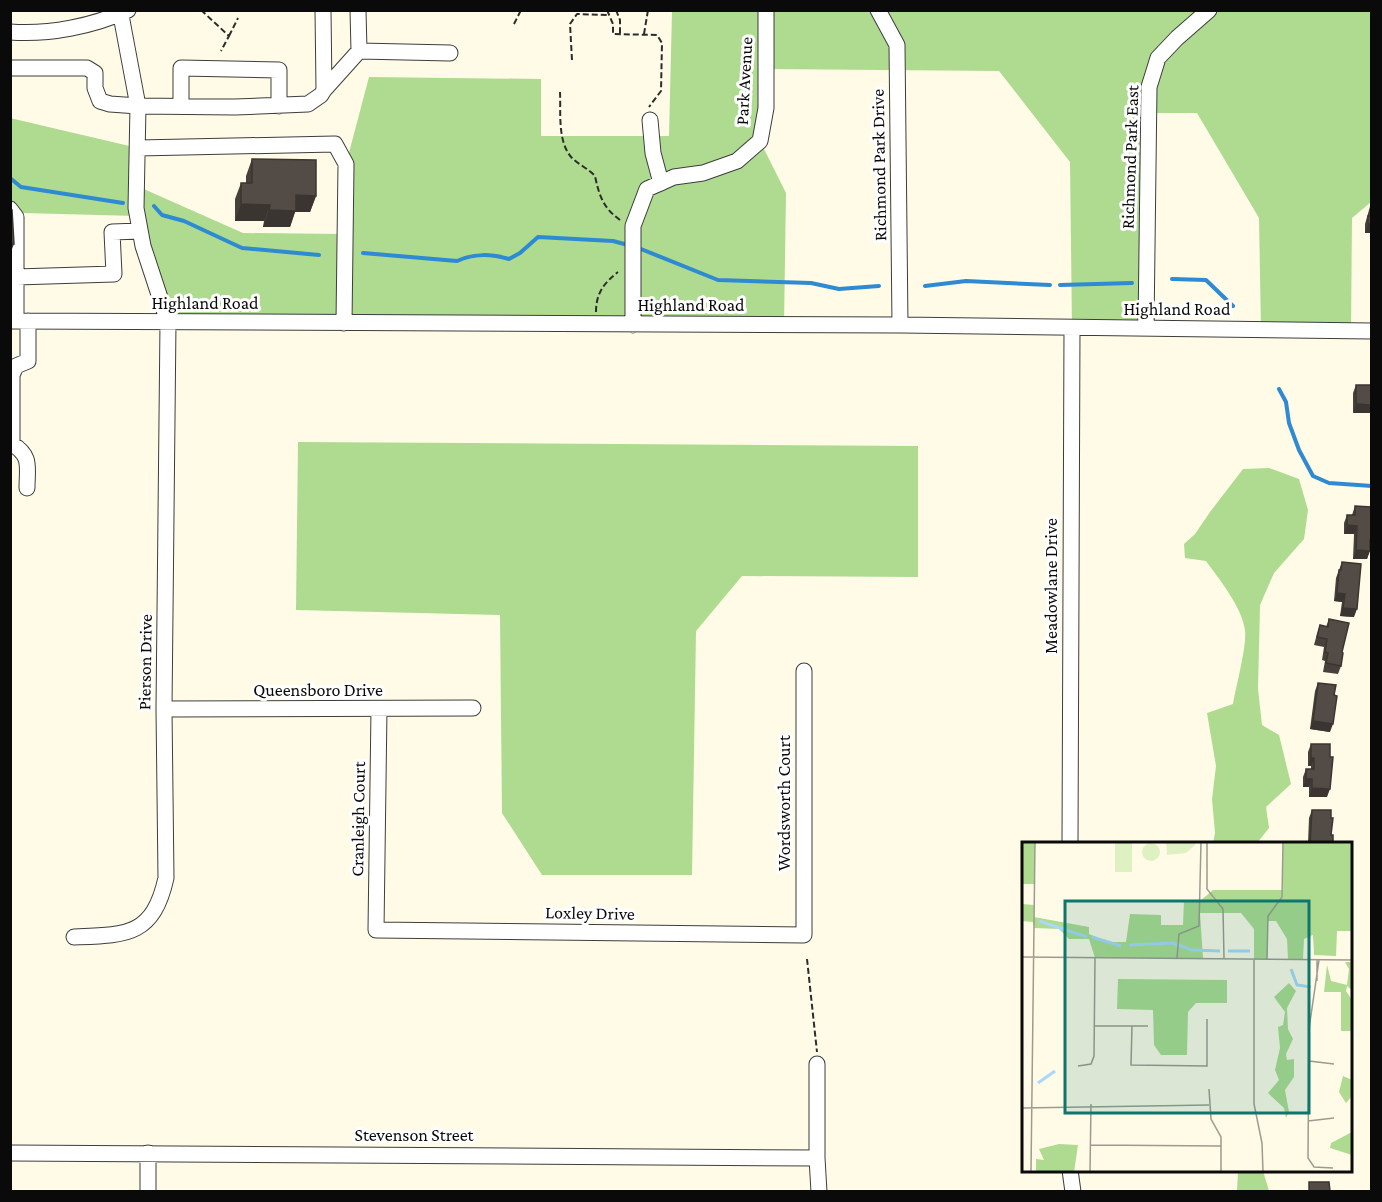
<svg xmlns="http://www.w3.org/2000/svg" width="1382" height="1202" viewBox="0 0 1382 1202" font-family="'Crimson Pro',serif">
	<rect width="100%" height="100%" fill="#fffbe7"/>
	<path fill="#aedb8f" d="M672,11H1371V202L1352,218L1351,331L1261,329L1259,218L1197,113H1149L1146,328H1072L1070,162L999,71L767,69L760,141L786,193L784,325L168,322L137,216L23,213L11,201L10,118L138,148L137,186L243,233L345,234L346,164L369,77L541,79V136H669Z
		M298,442L918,446V577L742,576L696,631L692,875H542L502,813L500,615L296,610Z
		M1269,468L1299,479L1308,510L1304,539L1274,573L1260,605L1258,689L1262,725L1279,735L1291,784L1266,807L1269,828L1257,843H1213L1215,833L1212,799L1216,766L1207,713L1233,704C1236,686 1247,646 1245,630C1242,607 1219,579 1206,561L1185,558L1184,544L1195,534L1210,512L1243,469Z
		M1238,1171H1263L1269,1191H1237Z"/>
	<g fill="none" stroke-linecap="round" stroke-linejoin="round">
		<path stroke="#2e8ad2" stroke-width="4" d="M10,178L21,187L123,203
			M154,206L162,215L184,221L242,248L319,255
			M636,247L718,280L811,283L839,289L879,286
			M363,253L457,261C475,253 491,254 509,259L520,253L538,237L613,241L628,245
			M1172,279L1206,280L1233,306
			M1060,285L1132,283
			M925,286L966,281L1050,285
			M1279,389L1286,402L1289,423L1299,450L1313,476L1329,483L1372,486"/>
		<g stroke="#3d3d3d" stroke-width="17">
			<path id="minor" d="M358,10L359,51L450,53
				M878,10L897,45L900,325
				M10,32C49,35 94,26 128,10
				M10,68H87L95,73V88L100,101L110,104L138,106L120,10
				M324,90L359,51
				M181,106V68L279,70V106
				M650,120L653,153L661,183
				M138,148L335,144L346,164L344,323
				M10,209L16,217V321
				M16,277L114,274L112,232L140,231
				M10,321L900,325L1372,331
				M633,325V226L647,189L674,177L703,173L737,161L760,141L766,108V10
				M1146,328L1149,87L1158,58L1177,38L1209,10
				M27,488C27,467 32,456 12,444V375L16,366L28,361V321
				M164,709L473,708
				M379,709L376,930L804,935V671
				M1070,844L1072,328
				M74,937C127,935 153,936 166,878L164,709L168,322L143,246L136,208L138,106L235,107L308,104L321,95L324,90L323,10
				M817,1064V1158L819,1192
				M10,1153L817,1158
				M1070,1170L1073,1192
				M148,1192V1153"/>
		</g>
		<path stroke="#2c2c2c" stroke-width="2" stroke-dasharray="6 3" stroke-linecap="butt" d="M201,10L229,36L221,51
			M607,10L613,24V34L657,35L662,43L661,91L649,107
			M616,10L620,20V34
			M514,24L521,10
			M644,34L648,10
			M229,36L238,18
			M572,60L570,24L577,14L608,15
			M560,92C561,112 557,142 572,158C579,165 589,169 595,176C599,195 603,208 620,220
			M596,312C596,293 604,283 618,272
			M807,959L817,1052"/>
		<use href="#minor" stroke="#fff" stroke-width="15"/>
	</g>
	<path fill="#47413c" d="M252,159L316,196L310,212H295L290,227H263L264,221H235V199L241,183H246V176Z
		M1371,203V233H1365V224Z
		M1356,385H1371L1353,413V393Z
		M1355,506L1370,549L1367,559H1353L1354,534H1344V523L1347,515H1352Z
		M1342,562L1354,617L1340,616L1342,602L1334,601L1336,578Z
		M1329,619L1342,652L1341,666L1338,674L1323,672L1325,661L1322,660L1324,647L1314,645L1317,634L1320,625L1326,627Z
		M1318,683L1330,732L1310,729L1315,691Z
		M1311,744L1327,797H1309V787H1303V777L1306,769H1311V766H1308V752Z
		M1312,810L1331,835L1333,843H1308L1309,818Z"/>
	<path fill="#3a3531" d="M296,195L316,196L310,212H295L290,227H263L269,210Z
		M241,204L270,205L264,221H235Z
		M1368,224H1371V233H1365Z
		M10,244H14L10,254Z
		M1356,404L1371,405V413H1353Z
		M1347,525L1357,526L1354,534H1344Z
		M1356,550L1370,551L1367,559H1353Z
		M1337,593L1345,594L1342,602L1334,601Z
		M1343,608L1357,609L1354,617L1340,616Z
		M1313,721L1333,724L1330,732L1310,729Z
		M1311,758H1314L1311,766H1308Z
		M1306,779H1312L1309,787H1303Z
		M1312,788L1330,789L1327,797H1309Z"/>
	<path fill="#534c46" stroke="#3a3531" stroke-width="1.5" d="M252,159L316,160V196L296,195V211L269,210L270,205L241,204V183H252Z
		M1371,203V224H1368V216H1371Z
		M10,210H12L14,244H10Z
		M1356,385H1371V405L1356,404Z
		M1355,506L1371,507V540H1370V551L1356,550L1357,526L1347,525V515H1355Z
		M1342,562L1361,564L1357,609L1343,608L1345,594L1337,593L1339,570H1341Z
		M1329,619L1349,623L1342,652L1343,653L1341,666L1326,663L1328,653L1325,652L1327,639L1317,637L1320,625L1328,627Z
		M1318,683L1336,685L1334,695L1337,696L1333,724L1313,721Z
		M1311,744H1330V757H1333L1330,789L1312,788V779H1306V769H1314V758H1311Z
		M1312,810H1331V818H1333L1331,835H1333V843H1310Z
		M1309,1182H1329L1330,1191H1309Z"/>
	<g text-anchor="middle" stroke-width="6" stroke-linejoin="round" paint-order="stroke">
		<g font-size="18" fill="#0a0a0a" stroke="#fff">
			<text transform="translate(744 81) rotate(-87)" y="6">Park Avenue</text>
			<text transform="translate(1130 157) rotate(-88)" y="6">Richmond Park East</text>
			<text transform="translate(879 165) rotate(-91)" y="6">Richmond Park Drive</text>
			<text x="205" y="309">Highland Road</text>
			<text x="691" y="311">Highland Road</text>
			<text x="1177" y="315">Highland Road</text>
			<text transform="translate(1051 586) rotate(-90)" y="6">Meadowlane Drive</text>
			<text transform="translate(145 662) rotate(-89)" y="6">Pierson Drive</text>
			<text x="318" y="696">Queensboro Drive</text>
			<text transform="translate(784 803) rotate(-90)" y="6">Wordsworth Court</text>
			<text transform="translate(358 819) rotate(-89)" y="6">Cranleigh Court</text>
			<text transform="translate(590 913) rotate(1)" y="6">Loxley Drive</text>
			<text x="414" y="1141">Stevenson Street</text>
		</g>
	</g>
	<g transform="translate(1022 842)">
		<rect width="330" height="330" fill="#fffbe7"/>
		<path d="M0,0H13L12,42H0ZM261,0H330V89H315L314,114L292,113L291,93L282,97L281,117H266L265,97L254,79H246L245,117H232V87L219,71H178L181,116H73L67,97H47L37,87L12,86L11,80L0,79V62L12,63V75L67,85V92L86,100H104L108,72L139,73V83H161L162,58L178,59L191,48H261ZM323,120H330V148L325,144L324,149L330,158V189H319V150H302L305,123L309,139L325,143L327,127ZM96,137L205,138V161H174L166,170L165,213H139L132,203L131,168L95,167ZM267,141L274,149L265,166L266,187L271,197L264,212L265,218L272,217V235L263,248L267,270L264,276L262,266L246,251L257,238L253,228L258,206L256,185L261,183L263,170L252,155ZM321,234L330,238V254L324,261L317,250ZM330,290V313L308,306L309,301ZM37,302L56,303L52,330H14V317L22,318L17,307Z" fill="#aedb8f"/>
		<path d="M93,0H110V30H93ZM144,0H174L173,3L164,11L145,13ZM120 10a9 9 0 1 1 18 0a9 9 0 1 1-18 0Z" fill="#dff1c2"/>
		<path fill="none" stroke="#aad8f8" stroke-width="3" d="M17,79L65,95M70,95L99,104M107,103L151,101L170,108L198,109M206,109H228M269,127L275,143L289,145M16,241L33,229"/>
		<path fill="none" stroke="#9d9b8f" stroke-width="1.5" d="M185,0V47L201,67L202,116M0,115L330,118M155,116L157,92L177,84L179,0M232,117V262L240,301L241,330M245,117L246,74L260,55L261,0M295,118V139M297,118L287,187L286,316L292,325L311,326M72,184H126M110,184L109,223L185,224V177M287,219L312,222M56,224L69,222L72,214L73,116M187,247L189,277L199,295V330M0,266L187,263M286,279L312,276M69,303L199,304M9,330L13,0M68,330L69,262"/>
		<path fill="#0f766e" fill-opacity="0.15" stroke="#0f766e" stroke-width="3" d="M43,59H287V271H43Z"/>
		<rect width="330" height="330" fill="none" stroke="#0a0a0a" stroke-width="3"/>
	</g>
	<rect width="1382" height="1202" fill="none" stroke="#0a0a0a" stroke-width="24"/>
</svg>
